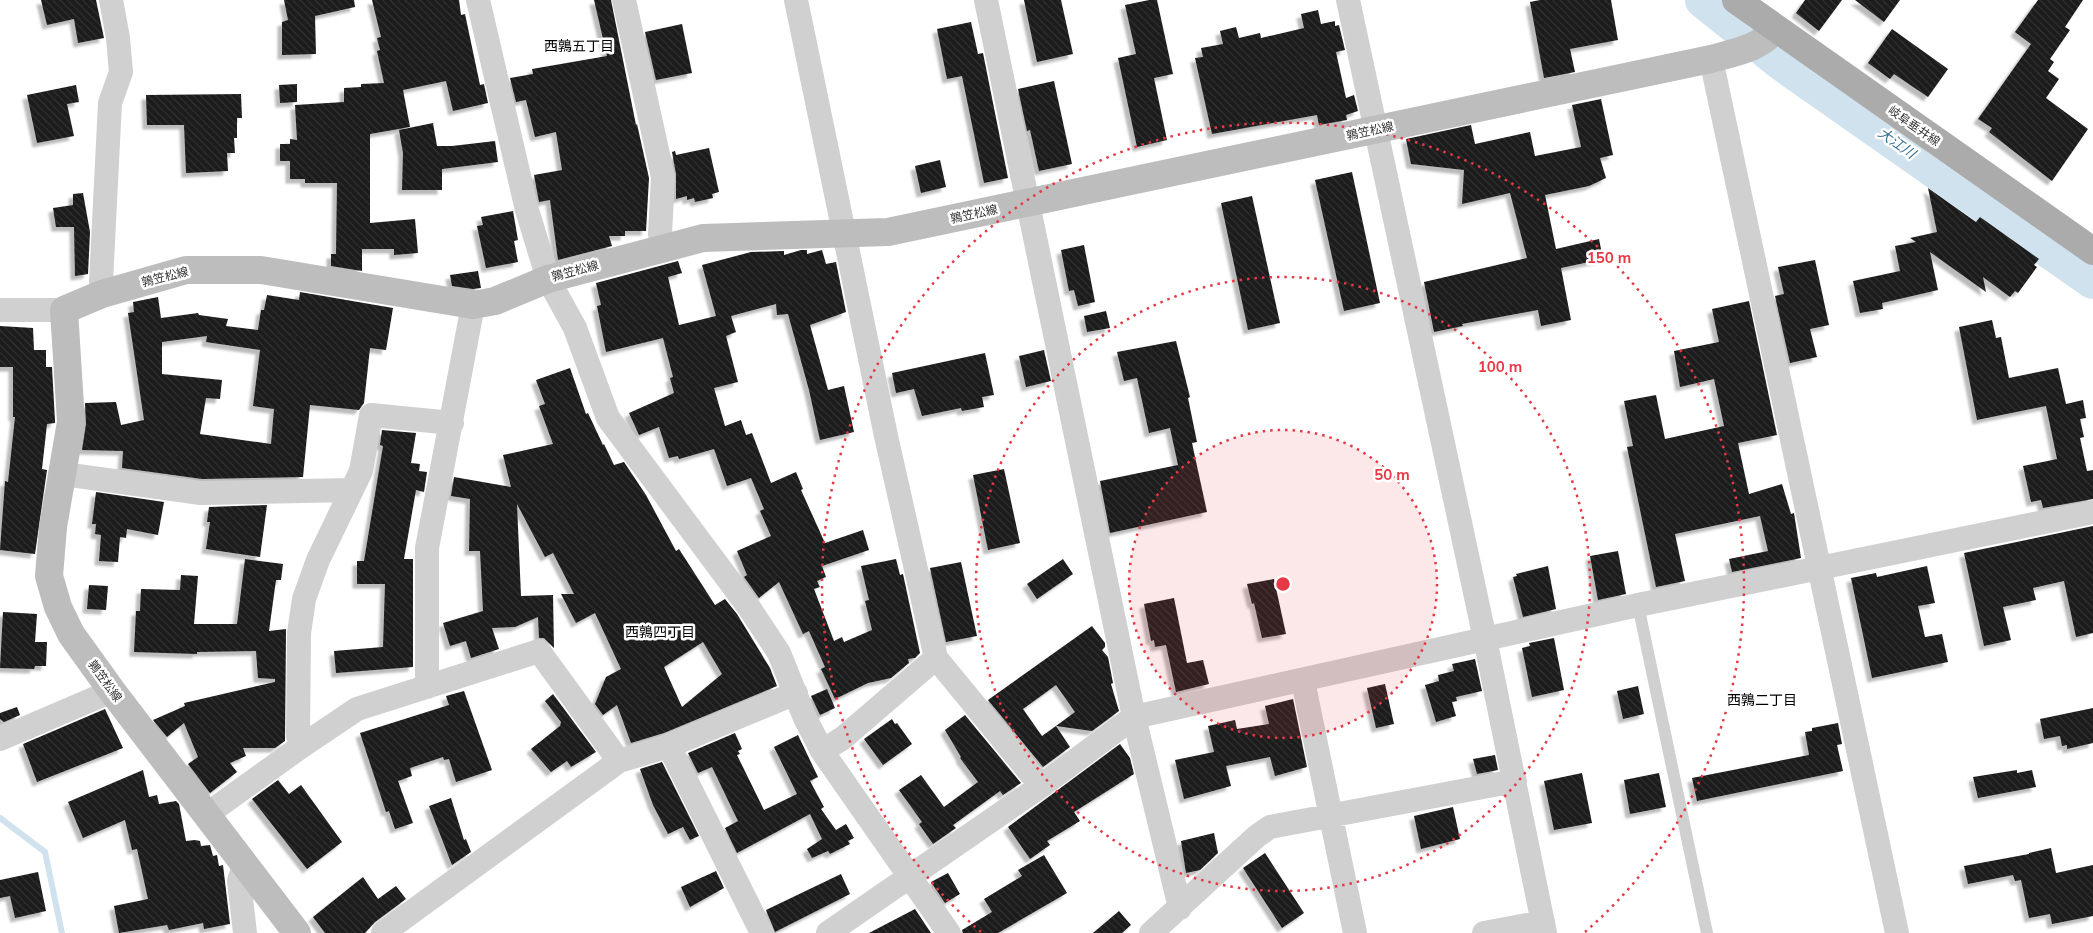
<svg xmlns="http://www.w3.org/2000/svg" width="2093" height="933" viewBox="0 0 2093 933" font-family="Mulish,'Noto Sans JP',sans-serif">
	<defs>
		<pattern id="building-back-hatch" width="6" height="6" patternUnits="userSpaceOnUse" patternTransform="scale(1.25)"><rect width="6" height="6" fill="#1a1a1a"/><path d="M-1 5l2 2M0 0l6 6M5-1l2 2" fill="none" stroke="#333"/></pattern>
		<filter id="shadow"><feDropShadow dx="-4.5" dy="4.5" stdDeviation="1" flood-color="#0004"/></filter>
	</defs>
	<rect width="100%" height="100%" fill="#fff"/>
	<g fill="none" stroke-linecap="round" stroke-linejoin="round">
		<path stroke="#cfe2ee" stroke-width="6" d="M0,818L45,852L62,933"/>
		<path stroke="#cfe2ee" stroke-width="38" d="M1704,0L1782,62L2093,280"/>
	</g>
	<path fill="url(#building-back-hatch)" fill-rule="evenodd" filter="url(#shadow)" d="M41,0H96L104,38L78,43L74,19L47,25Z
		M284,0H354L355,7L315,16L316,54L282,55V22L288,20Z
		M372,0H459L461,15L465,14L480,85L484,84L488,103L453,111L446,81L403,90L410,127L370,134V223L415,219L418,253L394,255V249H362V271L331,266V254H336L337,183H305V179H290V161H280V144H290V139L297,140L295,105L344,102V88L361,87V84L384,83L377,51L380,50L377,38L381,37Z
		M594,0H611L636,125L637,124L649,178L646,231H625V236H609L612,246L558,260L550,200L539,202L534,175L562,170L556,132L535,137L526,100L516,102L510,78L533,74L532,69L607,56Z
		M1024,0H1061L1073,54L1037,62Z
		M1149,0H1157L1173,74L1154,78L1167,140L1137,147L1118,58L1136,54L1125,5Z
		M1540,0H1611L1618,40L1570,49L1575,72L1544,78L1530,2Z
		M1805,0H1842L1819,31L1796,13Z
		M1855,0H1900L1884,22Z
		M2038,0H2083L2065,27L2070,30L2050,59L2054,62L2048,71L2059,79L2046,98L2088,129L2052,181L1989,132L1992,128L1978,119L2031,44L2015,32Z
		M1318,10L1321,24L1335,21V26L1339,25L1345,50L1336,52L1346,98L1354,95L1358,111L1346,115L1347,120L1319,125L1317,115L1212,134L1195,58L1203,57L1201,48L1223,44L1220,31L1236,27L1239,38L1260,33L1261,38L1304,28L1301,14Z
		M971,22L978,54L983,53L1008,178L984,183L962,76L947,79L937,29Z
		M682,24L692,73L656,80L645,32Z
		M1892,29L1948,69L1928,97L1894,74L1890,79L1868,63Z
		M1054,81L1072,164L1039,171L1030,130L1027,131L1018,89Z
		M297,84V102L280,103L279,85Z
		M76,85L79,102L67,104L74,136L37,143L27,95Z
		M241,94L242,118H237V138H234L235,153H227L228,171L186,173L184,125H147L146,95Z
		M1601,99L1613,155L1600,158L1606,178L1589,186L1545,195L1556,249L1599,239L1603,259L1561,268L1571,320L1541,326L1538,310L1462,324L1463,326L1434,332L1424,282L1527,258L1510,193L1462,204L1464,170L1411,164L1406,139L1471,125L1475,144L1530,132L1535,156L1581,147L1572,105Z
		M433,123L437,146H452L495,141L498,162L442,169V190H402L403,153L399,130Z
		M709,148L719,192L712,194L713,198L695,202L694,198L687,200V196L676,199V174L672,152L675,151L676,155Z
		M940,160L946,187L921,193L915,166Z
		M1352,172L1380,303L1344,311L1315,180Z
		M1928,188L1976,222L1980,217L2039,259L2034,265L2037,267L2018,293L2015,291L2010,297L1983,277L1986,292L1930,252L1938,290L1882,303L1883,309L1860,313L1853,281L1900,271L1895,246L1916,242L1910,238L1937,232Z
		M83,193L90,232L88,274L75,276L74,227H56L53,208L73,205V194Z
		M1252,196L1280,323L1248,330L1221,203Z
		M513,211L518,240L514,241L518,262L486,268L477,226L483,225L481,217Z
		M1084,245L1095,302L1078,306L1074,290L1069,291L1061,250Z
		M801,250H807V254L822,250L826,264L836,262L846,312L810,325L828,390L844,386L854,432L820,440L809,390L788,314L777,315L776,304L731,316L736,332L726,336L738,382L714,388L725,426L741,420L746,435L752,433L771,483L796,472L803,489L801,490L825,543L863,530L869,550L822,566L826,577L817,581L820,587L814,589L834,641L842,637L844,642L872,630L865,601L869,600L861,566L896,559L900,575L903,574L920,653L915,658L908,659L909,663L891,678L868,683L835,699L821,669L825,667L809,631L803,634L779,582L759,598L744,577L747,575L737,551L771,536L760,511L764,509L751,478L727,486L714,449L679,459L678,456L669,458L659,427L639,435L629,413L674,393L670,378L673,377L663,338L606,352L597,306L601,305L596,283L678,261L682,273L668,277L679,325L716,316L702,265L751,252L784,251V255Z
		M1815,260L1829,325L1810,329L1817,357L1790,363L1775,296L1784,294L1778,267Z
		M478,271L481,288L473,289L452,286L450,275Z
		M300,292L393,308L386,350L370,348L364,403L359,410L310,405L303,477L202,479L122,468L123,451L82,450L86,424L85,403L116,402L121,425L144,420L128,313L134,312L133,302L158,297L161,318L198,313L199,315L228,319L226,326L258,330L261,310H264L267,295L299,300ZM207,336L206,342L260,350L253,406L274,409L271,444L200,434L206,398L220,399L222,380L162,374V342Z
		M1749,301L1777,435L1738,443L1749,494L1782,484L1791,514L1794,513L1801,558L1732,572L1729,559L1768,551L1760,516L1675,534L1685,581L1656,587L1627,447L1633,446L1624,401L1656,395L1665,439L1724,426L1714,379L1680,387L1674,351L1719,342L1712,309Z
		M1106,311L1110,328L1087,332L1084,316Z
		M1992,320L1996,338L2001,337L2009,378L2058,368L2066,404L2083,400L2086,418L2080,419L2084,437L2080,438L2087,471L2093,470V499L2043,508L2041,500L2031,502L2023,466L2057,459L2046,406L1977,420L1959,327Z
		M0,326L33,328L34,350H46V367H52L55,421V423L47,424L42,469L47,470L35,554L0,550L5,481L8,482L15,417H13V367H0Z
		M1176,341L1190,397L1188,398L1197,442L1192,443L1207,512L1110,533L1100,481L1178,465L1170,428L1149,433L1137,378L1124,381L1117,352Z
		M1044,350L1051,381L1026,387L1019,356Z
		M985,353L994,395L982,397L984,407L962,411L961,408L922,416L914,389L896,393L892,373Z
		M570,368L586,414L588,413L603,445L604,444L614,465L624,462L646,495L676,551L679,549L715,605L725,599L737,614L770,668L777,686L664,733L631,743L617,705L603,715L595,704L606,677L621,669L595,613L576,623L561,594H574L553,553L545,557L517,504L521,596L553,595L554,648L544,638H539L538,617L515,627L492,628L499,649L471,658L466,641L450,646L443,623L483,611L480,551H469L470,499L451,496L454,477L511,487L503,455L553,444L539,406L545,404L536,380ZM703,642L722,674L682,707L664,667Z
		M382,430L416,433L411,463L420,464L419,471L427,472L424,492L416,490L404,559H413V667L336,673L334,651L383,647L385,584H357V561H364L383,446L380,445Z
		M1004,469L1020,543L988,550L973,475Z
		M96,492L164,502L158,535L127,529L126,538L120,537L118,562L99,561L101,535L95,534L96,524H92Z
		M267,505L260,557L206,549L210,522H207L209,507Z
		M2093,526V633L2076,637L2064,581L2033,588L2036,600L2003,607L2011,640L1984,646L1964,553Z
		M1618,551L1626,594L1598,600L1590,556Z
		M245,559L283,564L281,580H276L269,631L286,629L285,741L275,748H243L246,756L230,763L237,772L210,793L188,764L198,757L184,723L167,737L153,720L185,706L184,703L275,682V679L258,678L256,651L197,652V654L134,652L136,611H140L141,589L180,590L181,575L198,576L194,624H237Z
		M1063,559L1073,574L1037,599L1027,584Z
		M961,562L977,636L946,642L930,568Z
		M1548,566L1556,609L1523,617L1513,577L1517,576L1516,574Z
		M1927,566L1935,603L1918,606L1925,637L1942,634L1948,662L1872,678L1851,578L1876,573L1877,577Z
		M1274,579L1286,634L1262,638L1254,603L1252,604L1247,584Z
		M89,585L108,586L106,610L87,609Z
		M1174,598L1187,663L1203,660L1209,684L1176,692L1166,645L1155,647L1154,640L1151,641L1144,604Z
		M3,612L37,614L35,642H47L46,666H35L34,669L0,668Z
		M1092,626L1105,643V647L1102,650L1108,657L1113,683L1111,684L1119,711L1092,731L1056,726L1075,712L1056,685L1023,709L1042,736L1056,726L1070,747L1043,767L988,700Z
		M1554,638L1564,690L1532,697L1522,648L1530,646L1529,643Z
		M1475,659L1482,691L1456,697L1457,701L1452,702L1456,716L1436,722L1425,685L1439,681L1438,675L1454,671L1452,664Z
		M1385,684L1394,724L1376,728L1367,688Z
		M1638,686L1644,714L1623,719L1617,691Z
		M827,689L835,708L820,715L811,696Z
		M464,691L492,770L456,782L449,759L444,760L443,757L410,768L412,776L398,781L413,823L395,829L389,811L386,812L360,733L449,705L446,696Z
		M553,694L596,752L571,767L567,761L551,772L531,749L560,726L561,722L545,701Z
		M1293,699L1307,767L1275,776L1270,757L1226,766L1231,786L1184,799L1175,760L1214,752L1208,726L1235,720L1237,729L1269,724L1265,706Z
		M17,707L20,715L4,722L0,719V713Z
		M2093,708V743L2067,749V745L2062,746L2060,736L2044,739L2040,719Z
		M105,709L123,748L37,782L23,744Z
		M965,715L1021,783L1003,795L1000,791L953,825L956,828L933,844L919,824L922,822L899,790L921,775L944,807L978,782L960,758L961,757L945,730Z
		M892,719L895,724L897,723L912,744L883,765L864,739Z
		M1838,723L1842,744L1837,745L1843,771L1697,801L1692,778L1809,755L1805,732L1812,731V728Z
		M735,733L742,749L738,751L740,754L737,755L764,810L797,794L774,747L798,735L818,777L810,781L824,807L821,809L836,830L846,824L854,838L848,841L850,844L830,854L828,851L812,858L807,849L822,839L810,814L737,853L725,828L738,821L712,767L698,773L688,753Z
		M1120,744L1130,758L1134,774L1074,812L1080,821L1047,841L1050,845L1030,859L1008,827Z
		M1495,755L1498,770L1477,774L1473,759Z
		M662,762L699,836L690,840L683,827L668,834L653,805L640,769Z
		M143,770L149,797L157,795L159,804L176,801L179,804L186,841L195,840L200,841L201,846L210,845L213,856L217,855L219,866L223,865L230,924L204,929L203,923L169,930L167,925L119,933L114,906L148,899L137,849L132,850L125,820L83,838L68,802Z
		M2017,770V773L2032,770L2036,787L1978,798L1973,777Z
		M1582,773L1592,823L1554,830L1544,781Z
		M1659,773L1666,807L1630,814L1624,780Z
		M278,780L289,794L301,785L342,842L307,869L252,799Z
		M451,798L464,840L466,839L471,852L452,865L429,806Z
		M1453,807L1460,839L1421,849L1414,816Z
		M1214,833L1218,853L1200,870L1186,873L1181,841Z
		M2051,848L2056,873L2093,865V916L2052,924L2050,914L2029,918L2021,880L2015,881L2013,875L1968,884L1964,866L2029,854V853Z
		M1265,853L1304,913L1282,928L1243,868Z
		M1044,855L1067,893L998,933H963L962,930L992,912L984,899L1022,876L1018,870Z
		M716,871L724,888L690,907L681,887Z
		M38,872L46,911L15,918L10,896L0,898V880Z
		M948,873L960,894L945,903L931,882Z
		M841,874L850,894L775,932L766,910Z
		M363,877L378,899L396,886L406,899L375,922L365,933H325L313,917Z
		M915,909L931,933H869Z
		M1119,911L1131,925L1122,933H1093Z"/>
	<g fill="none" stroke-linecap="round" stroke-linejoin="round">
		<path stroke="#d0d0d0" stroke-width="12" d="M1638,605L1707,933"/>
		<path stroke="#d0d0d0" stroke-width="24" d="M478,0L527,210L548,279L575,328L608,418L748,606L779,653L805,718L822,751L949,933
			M624,0L663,177L660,234L662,248
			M796,0L886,436L936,658L1041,786
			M986,0L1134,717L1180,908
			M1348,0L1485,639L1545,933
			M1711,59L1897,933
			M102,294L101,282L110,103L121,72L118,38L111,0
			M0,310H64
			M63,474L201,493L352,490
			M1303,681L1355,933
			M427,687V548L473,305
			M0,739L112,691
			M302,746L298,736L299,633L304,599L318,560L361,471L371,415L452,423
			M669,746L762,933
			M822,751L843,738L936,658
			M206,815L302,746L357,709L539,651L619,761
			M244,865L239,881L245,933
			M383,933L619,761L669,746L796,693
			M828,933L1041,786L1134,717L1638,605L2093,512
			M1151,933L1257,836L1270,827L1515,781
			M1484,933L1543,922"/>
		<path stroke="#bdbdbd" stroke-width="28" d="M297,933L112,691L71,634L58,607L49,576L53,527L71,422L64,310L102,294L186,270H261L473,305L495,301L548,279L703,238L888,232L1711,59C1736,52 1758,49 1776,29"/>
		<path stroke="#ababab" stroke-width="28" d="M1736,0L2093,251"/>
	</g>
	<circle cx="1283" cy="584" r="154" fill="#e63946" fill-opacity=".12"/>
	<g fill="none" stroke="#e63946" stroke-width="2.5" stroke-dasharray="2.5 5">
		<circle cx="1283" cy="584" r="154"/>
		<circle cx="1283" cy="584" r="307"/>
		<path d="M981 932A461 461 0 1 1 1585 932"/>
	</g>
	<g text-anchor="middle" stroke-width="5" stroke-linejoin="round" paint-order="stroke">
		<g font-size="12" fill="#333" stroke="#fff">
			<text transform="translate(1914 126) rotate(35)" y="4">岐阜垂井線</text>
			<text transform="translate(1370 131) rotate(-12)" y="4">鶉笠松線</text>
			<text transform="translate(974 214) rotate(-12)" y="4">鶉笠松線</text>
			<text transform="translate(575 271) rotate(-15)" y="4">鶉笠松線</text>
			<text transform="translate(165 277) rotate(-14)" y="4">鶉笠松線</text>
			<text transform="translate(105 681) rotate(54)" y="4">鶉笠松線</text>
		</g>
		<g font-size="14" fill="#000" stroke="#fff">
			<text x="579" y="51">西鶉五丁目</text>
			<text x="660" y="637">西鶉四丁目</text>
			<text x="1762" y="705">西鶉二丁目</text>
		</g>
		<g font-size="14" font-style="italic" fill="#3f7597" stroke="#fff">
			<text transform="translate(1897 143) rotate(35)" y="5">大江川</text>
		</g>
	</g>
	<circle cx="1283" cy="584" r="8" fill="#e63946" stroke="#fff" stroke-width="2.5"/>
	<g font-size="15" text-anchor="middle" font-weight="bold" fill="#e63946" stroke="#fff" stroke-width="5" stroke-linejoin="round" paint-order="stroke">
		<text x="1609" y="263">150 m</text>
		<text x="1500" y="372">100 m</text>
		<text x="1392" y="480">50 m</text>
	</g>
</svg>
